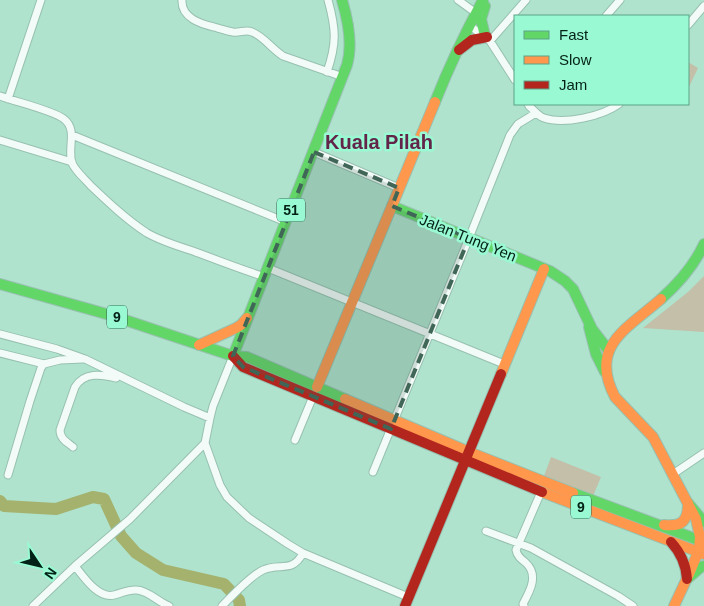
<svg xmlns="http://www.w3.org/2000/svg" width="704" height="606" viewBox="0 0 704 606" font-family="Helvetica,sans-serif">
	<rect width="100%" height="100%" fill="#afe3ce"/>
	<path fill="#c4bfa8" d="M688,62L698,68L688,89Z
		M704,276V332L643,328L688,292Z
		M551,457L601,477L593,496L544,476Z"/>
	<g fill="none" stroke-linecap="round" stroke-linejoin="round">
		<path stroke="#a5b26e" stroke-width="12" d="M0,501L4,506L56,509L93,497L104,499L121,536L136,553L163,570L224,584L239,600L240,606"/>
		<g stroke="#97c1b0" stroke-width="9">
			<path id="street" d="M182,0C181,18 201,24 214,27C221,29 227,31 233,32C240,33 246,29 252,32C263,36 272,49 283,56L343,77
				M458,0L476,13
				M606,16L620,0
				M469,25L490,41L515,80
				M688,25L704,6
				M490,41L526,0
				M327,72C337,43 336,29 328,0
				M0,96C16,102 52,110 64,119C78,130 67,148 72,163C76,172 85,179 91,186C109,203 127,220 147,233C161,241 177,246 193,251C217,260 240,269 265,277
				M8,99L41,0
				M528,104L529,106C534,110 538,116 544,118C564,125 603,116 619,104
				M72,135L286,222
				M0,140L72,162
				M314,152L399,188
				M268,268L504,364
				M0,334L57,349L85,359L184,407L210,418
				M0,353L44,364
				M233,356L213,406L210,418L205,443L220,485L227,497L249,518L288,544L303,553L408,597
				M295,440L314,394
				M73,447C67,442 60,439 60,430L75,387C84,372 101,374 116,378
				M373,472L469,238L510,135L518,124L536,113
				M673,474L704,453
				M8,475L30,401L41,368L44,364L60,360L83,359
				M486,531L531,548L618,596L633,606
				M75,566C83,576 98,599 114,595C122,593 129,589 137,590C149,591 158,602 169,606
				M33,606L75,566L130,519L205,443
				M222,606C232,596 250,576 263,570C280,562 292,574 303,553
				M524,606L523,604C530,591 539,575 526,563C521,559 517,556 516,550L541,492"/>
		</g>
		<g stroke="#97c1b0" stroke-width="12">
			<path id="fast" d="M485,6L481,19L485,36
				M435,102C449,67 465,33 483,0
				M392,206L550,271L565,281L573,289L592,329L609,351
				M0,284L110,315L233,356L247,357L345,399
				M661,299C679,283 694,266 704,244
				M589,327L596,354L605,372
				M233,356L347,65C353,44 348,20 342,0
				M573,493L704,542
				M688,503L704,522
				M687,579L701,567L704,566"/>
		</g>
		<g stroke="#97c1b0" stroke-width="12">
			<path id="slow" d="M661,299C628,328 588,346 615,397L653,437L696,519L700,537L699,550L689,574L674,606
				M199,345L236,328L241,325L247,318
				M501,374L544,269
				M317,387L435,102
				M345,399L474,454L573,493
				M542,492L704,554
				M664,525C682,527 688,521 688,503"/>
		</g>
		<g stroke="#97c1b0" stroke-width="12">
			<path id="jam" d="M459,50L472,40L487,37
				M233,356L243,367L542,492
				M671,542C681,553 686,564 687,579
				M405,606L501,374"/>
		</g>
		<use href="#street" stroke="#f3fbf8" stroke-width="7"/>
		<use href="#fast" stroke="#63d668" stroke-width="10"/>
		<use href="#slow" stroke="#ff974d" stroke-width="10"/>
		<use href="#jam" stroke="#b3261e" stroke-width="10"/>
	</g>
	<path fill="#3f6657" fill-opacity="0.2" stroke="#3f6657" stroke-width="4" stroke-dasharray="10 6" stroke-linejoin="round" d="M314,152L399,188L392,206L469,238L391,429L243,367L233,356Z"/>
	<g text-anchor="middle" stroke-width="5" stroke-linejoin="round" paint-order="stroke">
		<g fill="#99f9d2" stroke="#30624f" stroke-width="1">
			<rect x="277" y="198.5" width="28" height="23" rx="4"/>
			<rect x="107" y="305.5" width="20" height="23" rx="4"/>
			<rect x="571" y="495.5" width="20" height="23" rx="4"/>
		</g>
		<g font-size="14" font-weight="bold" fill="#032217">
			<text x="291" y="215">51</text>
			<text x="117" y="322">9</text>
			<text x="581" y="512">9</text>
		</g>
		<g font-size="15" fill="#032217" stroke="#99f9d2">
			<text transform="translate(468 238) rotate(22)" y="5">Jalan Tung Yen</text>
		</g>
		<g font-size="20" font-weight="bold" fill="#622549" stroke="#99f9d2">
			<text x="379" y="149">Kuala Pilah</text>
		</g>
	</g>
	<rect x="514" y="15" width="175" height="90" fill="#99f9d2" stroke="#5da387"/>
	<rect x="524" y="31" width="25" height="8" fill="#63d668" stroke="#5da387"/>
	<text x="559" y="40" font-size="15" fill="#032217">Fast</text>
	<rect x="524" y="56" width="25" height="8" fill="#ff974d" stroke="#5da387"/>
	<text x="559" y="65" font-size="15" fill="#032217">Slow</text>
	<rect x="524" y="81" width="25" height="8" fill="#b3261e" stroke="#5da387"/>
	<text x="559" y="90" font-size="15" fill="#032217">Jam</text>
	<g transform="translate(40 566) rotate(125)" stroke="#99f9d2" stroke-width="4" paint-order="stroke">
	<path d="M0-4L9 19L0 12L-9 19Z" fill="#032217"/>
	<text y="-8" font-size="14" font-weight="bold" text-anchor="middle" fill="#032217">N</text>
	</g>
</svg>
